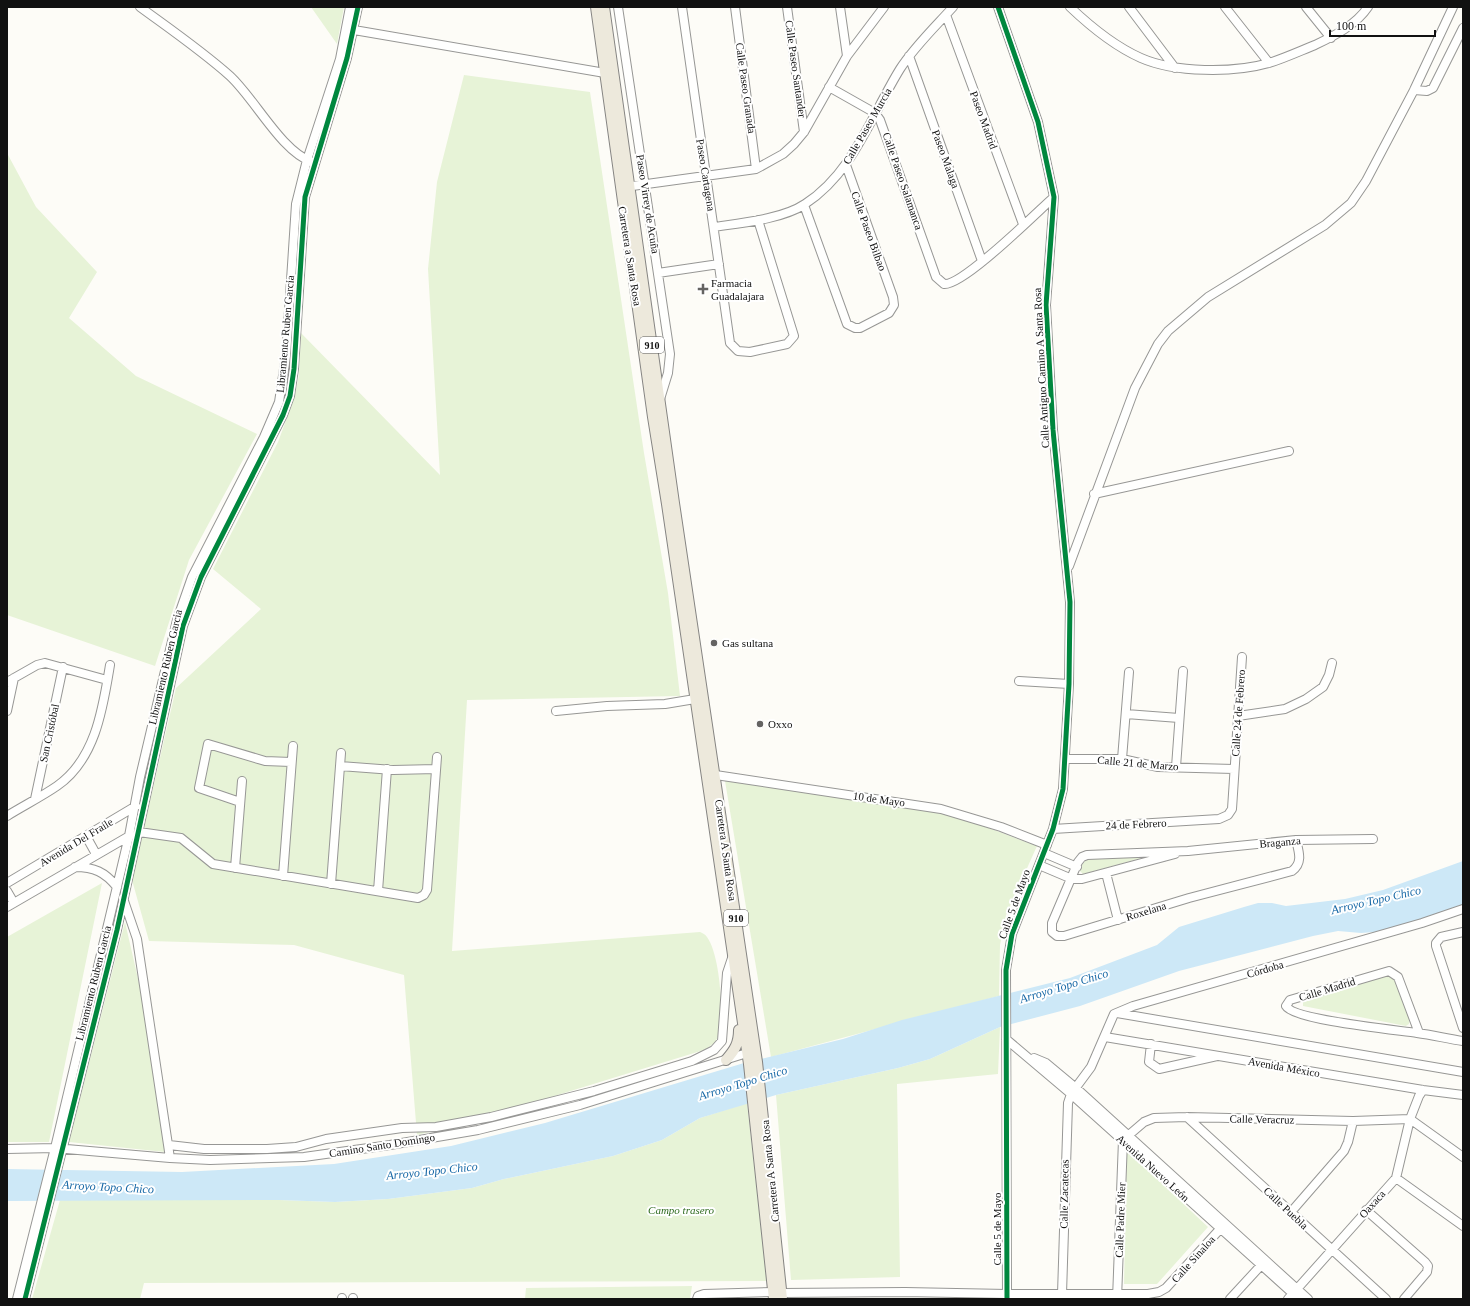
<svg xmlns="http://www.w3.org/2000/svg" width="1470" height="1306" viewBox="0 0 1470 1306" font-family="'Times New Roman',serif">
	<rect width="100%" height="100%" fill="#fdfcf7"/>
	<path fill="#e7f3d7" d="M311,7H344L337,44Z
		M464,75L590,92L644,453L668,593L680,696L467,700L452,951L700,932C702,933 705,934 707,937C720,955 724,1013 719,1034C717,1042 711,1046 704,1050L470,1122L417,1135L404,975L294,945L149,941L132,880L176,688L261,609L213,569L278,442L294,399L299,375L301,333L440,475L428,269L437,182Z
		M7,153L36,207L97,272L69,318L136,376L257,434L189,560L155,666L7,615Z
		M725,781L946,812L1037,846L1006,915L1000,945L999,996L771,1057Z
		M1149,856L1083,874L1080,871L1084,860L1091,858Z
		M102,883L49,1142H7V937Z
		M125,922L145,1009L165,1152L69,1142Z
		M1388,974L1394,976L1410,1018L1409,1024L1406,1026L1303,1006V1002Z
		M1000,1027L998,1074L897,1084L900,1277L791,1280L776,1095L898,1068L930,1059Z
		M747,1103L767,1281L144,1283L140,1299H32L60,1200H279L335,1202L388,1199L472,1188L504,1179L613,1156L662,1140L700,1118Z
		M1127,1151L1208,1227L1157,1284H1124Z
		M692,1286L690,1299H525L526,1288Z"/>
	<path fill="#cde8f7" d="M1463,861V909L1387,931L1361,933L1338,931L1313,936L1179,971L1080,1006L1000,1027L930,1059L898,1068L776,1095L700,1118L662,1140L613,1156L504,1179L472,1188L388,1199L335,1202L279,1200L7,1201V1169L182,1172L334,1164L451,1146L545,1123L744,1063L843,1039L902,1020L1070,978L1157,945L1179,927L1244,907L1258,903H1272L1286,906L1345,899L1383,890Z"/>
	<g fill="none" stroke-linecap="round" stroke-linejoin="round">
		<g stroke="#979795" stroke-width="10">
			<path id="minor" d="M140,7C170,29 202,51 230,76C255,99 281,151 312,162
				M618,7L670,354L668,373L660,399
				M682,7L730,343L738,351L750,352L787,344L794,336L758,220
				M735,7L756,169
				M787,7L804,132
				M840,7L847,56
				M998,7L1038,122L1054,197L1046,305L1053,430L1070,602L1069,684L1063,789L1053,829L1012,934L1006,970L1007,1299
				M1070,7C1091,27 1114,46 1141,58C1175,73 1234,73 1269,63C1285,58 1300,51 1315,45C1334,36 1356,25 1368,7
				M1129,7L1175,68
				M1225,7L1269,63
				M1306,7L1331,38
				M946,15L1023,224
				M354,30L605,73
				M909,56L982,261
				M829,87L875,113L880,120L936,277L944,284C963,286 1036,213 1054,197
				M1414,90L1427,91L1433,88L1463,28
				M625,187L756,169L783,154L794,144L804,132L847,56L884,7
				M804,205L847,324L855,328H860L889,313L894,305L893,297L846,165
				M714,227C741,223 783,219 805,204C853,173 871,116 900,69C914,47 935,27 953,7
				M658,273L719,264
				M1094,494L1289,451
				M1069,566L1135,388L1158,344L1168,331L1208,297L1325,225L1351,203L1366,181L1414,90L1453,7
				M1019,681L1069,684
				M7,682L37,665L45,663L107,680
				M7,711L14,678
				M556,711L607,706L665,704L695,699
				M1126,714L1179,718
				M1238,716L1285,709L1306,699L1323,687L1329,675L1332,663
				M1065,759H1122L1158,767L1234,769
				M1122,759L1129,672
				M340,766L393,770L436,769
				M1176,767L1183,671
				M709,774L941,809L1001,827L1047,845
				M35,799L63,667
				M240,802L199,788L208,744L265,761L291,762
				M7,816C23,806 41,797 57,786C96,759 103,707 110,665
				M1053,829L1219,819L1228,815L1232,809L1242,657
				M139,832L181,838L213,864L418,898L424,895L427,890L437,757
				M86,836L96,854
				M1296,840C1299,852 1303,863 1292,871L1189,898L1064,936H1057L1052,932V923L1078,862L1082,857L1087,855L1188,851L1296,840L1373,839
				M1044,853L1077,867
				M1039,865L1072,879H1082L1175,854
				M75,867C94,867 105,872 117,887
				M235,868L242,781
				M1106,873L1118,920
				M283,876L293,746
				M7,883L136,806
				M331,884L341,753
				M7,891L14,903
				M378,891L387,769
				M123,898L137,939L170,1158
				M7,907L131,835
				M1463,932L1441,937L1436,943V946L1463,1028
				M1117,1013L1463,1072
				M1419,1033L1398,977L1389,971L1290,1000L1286,1006C1293,1020 1397,1030 1417,1033C1433,1035 1448,1039 1463,1041
				M1105,1037L1423,1090L1463,1095
				M1006,1039L1071,1094L1299,1299
				M1151,1044L1149,1062L1159,1069L1217,1056
				M1034,1058L1046,1063L1076,1088L1308,1299
				M1187,1117L1386,1299
				M169,1145L204,1149H267L296,1147L326,1139L402,1128L436,1127L491,1117L594,1091L692,1061L714,1050L722,1041L727,973L733,955
				M7,1149L55,1148L170,1158L210,1160L304,1157L390,1145L478,1130L580,1105L747,1053
				M1396,1178L1463,1226
				M1366,1210L1425,1262L1428,1266L1427,1272L1404,1299
				M1291,1212L1344,1151L1348,1142L1353,1121
				M782,1293L905,1292L1007,1294H1148L1159,1292L1166,1288L1221,1228
				M1062,1294L1068,1103L1071,1094L1091,1067L1114,1014L1133,1006L1422,923L1463,909
				M17,1299L55,1148L129,836L140,777L177,620L192,577L264,437L279,402L286,356L296,204L307,160L340,59L350,7
				M25,1299L117,930L183,626L201,577L283,415L290,396L294,369L305,197L347,58L358,7
				M342,1299V1298
				M353,1299V1298
				M697,1299L698,1296L704,1294L774,1292
				M1117,1299L1123,1140L1144,1122L1154,1118L1187,1117L1353,1121L1410,1119L1463,1157
				M1230,1299L1265,1261
				M1288,1299L1396,1178L1410,1119L1419,1096L1423,1090"/>
		</g>
		<g stroke="#858482" stroke-width="12">
			<path id="major" d="M596,7L653,417L667,504L749,1064L774,1299
				M604,7L674,503L757,1062L782,1299
				M726,1060C735,1050 739,1043 739,1030"/>
		</g>
		<use href="#minor" stroke="#fffffe" stroke-width="8"/>
		<use href="#major" stroke="#ede9dc" stroke-width="10"/>
		<g stroke="#fff" stroke-width="8">
			<path id="cycleway" d="M998,7L1038,122L1054,197L1046,305L1053,430L1070,602L1069,684L1063,789L1053,829L1012,934L1006,970L1007,1299
				M25,1299L117,930L183,626L201,577L283,415L290,396L294,369L305,197L347,58L358,7"/>
		</g>
		<use href="#cycleway" stroke="#00873e" stroke-width="5"/>
	</g>
	<g fill="#646362" stroke="#fff" stroke-width="1.5">
		<path d="M701 283h4v4h4v4h-4v4h-4v-4h-4v-4h4z"/>
		<circle cx="714" cy="643" r="4"/>
		<circle cx="760" cy="724" r="4"/>
	</g>
	<g text-anchor="middle" stroke-width="4" stroke-linejoin="round" paint-order="stroke">
		<g fill="#fff" stroke="#585858" stroke-width="1">
			<rect x="640" y="337" width="24" height="16" rx="3"/>
			<rect x="724" y="910" width="24" height="16" rx="3"/>
		</g>
		<g font-size="10" font-weight="bold" fill="#111">
			<text x="652" y="349">910</text>
			<text x="736" y="922">910</text>
		</g>
		<g font-size="11" fill="#111" stroke="#fff">
			<text transform="translate(796 69) rotate(82)" y="4">Calle Paseo Santander</text>
			<text transform="translate(746 88) rotate(82)" y="4">Calle Paseo Granada</text>
			<text transform="translate(984 120) rotate(70)" y="4">Paseo Madrid</text>
			<text transform="translate(867 126) rotate(-60)" y="4">Calle Paseo Murcia</text>
			<text transform="translate(946 159) rotate(70)" y="4">Paseo Malaga</text>
			<text transform="translate(706 175) rotate(81)" y="4">Paseo Cartagena</text>
			<text transform="translate(903 181) rotate(71)" y="4">Calle Paseo Salamanca</text>
			<text transform="translate(648 204) rotate(81)" y="4">Paseo Virrey de Acuña</text>
			<text transform="translate(869 231) rotate(70)" y="4">Calle Paseo Bilbao</text>
			<text transform="translate(630 256) rotate(81)" y="4">Carretera a Santa Rosa</text>
			<text transform="translate(285 334) rotate(-85)" y="4">Libramiento Ruben Garcia</text>
			<text transform="translate(1041 368) rotate(-93)" y="4">Calle Antiguo Camino A Santa Rosa</text>
			<text transform="translate(165 667) rotate(-77)" y="4">Libramiento Ruben Garcia</text>
			<text transform="translate(1238 713) rotate(-86)" y="4">Calle 24 de Febrero</text>
			<text transform="translate(49 733) rotate(-78)" y="4">San Cristóbal</text>
			<text transform="translate(1138 763) rotate(5)" y="4">Calle 21 de Marzo</text>
			<text transform="translate(879 799) rotate(8)" y="4">10 de Mayo</text>
			<text transform="translate(1136 824) rotate(-3)" y="4">24 de Febrero</text>
			<text transform="translate(76 842) rotate(-31)" y="4">Avenida Del Fraile</text>
			<text transform="translate(1280 842) rotate(-5)" y="4">Braganza</text>
			<text transform="translate(726 850) rotate(82)" y="4">Carretera A Santa Rosa</text>
			<text transform="translate(1014 904) rotate(-70)" y="4">Calle 5 de Mayo</text>
			<text transform="translate(1146 911) rotate(-17)" y="4">Roxelana</text>
			<text transform="translate(1265 969) rotate(-16)" y="4">Córdoba</text>
			<text transform="translate(93 983) rotate(-76)" y="4">Libramiento Ruben Garcia</text>
			<text transform="translate(1327 989) rotate(-17)" y="4">Calle Madrid</text>
			<text transform="translate(1284 1067) rotate(10)" y="4">Avenida México</text>
			<text transform="translate(1262 1119) rotate(1)" y="4">Calle Veracruz</text>
			<text transform="translate(382 1145) rotate(-9)" y="4">Camino Santo Domingo</text>
			<text transform="translate(1153 1168) rotate(42)" y="4">Avenida Nuevo León</text>
			<text transform="translate(770 1171) rotate(-96)" y="4">Carretera A Santa Rosa</text>
			<text transform="translate(1064 1194) rotate(-89)" y="4">Calle Zacatecas</text>
			<text transform="translate(1372 1204) rotate(-48)" y="4">Oaxaca</text>
			<text transform="translate(1286 1208) rotate(43)" y="4">Calle Puebla</text>
			<text transform="translate(1120 1220) rotate(-88)" y="4">Calle Padre Mier</text>
			<text transform="translate(997 1229) rotate(-90)" y="4">Calle 5 de Mayo</text>
			<text transform="translate(1193 1259) rotate(-48)" y="4">Calle Sinaloa</text>
		</g>
		<g font-size="11" fill="#111" stroke="#fff" text-anchor="start">
			<text x="711" y="287">Farmacia<tspan x="711" dy="13">Guadalajara</tspan></text>
			<text x="722" y="647">Gas sultana</text>
			<text x="768" y="728">Oxxo</text>
		</g>
		<g font-size="11" font-style="italic" fill="#2f6b1f" stroke="#fff">
			<text x="681" y="1214">Campo trasero</text>
		</g>
		<g font-size="12" font-style="italic" fill="#1768a6" stroke="#fff">
			<text transform="translate(1376 900) rotate(-13)" y="4">Arroyo Topo Chico</text>
			<text transform="translate(1064 986) rotate(-17)" y="4">Arroyo Topo Chico</text>
			<text transform="translate(743 1083) rotate(-17)" y="4">Arroyo Topo Chico</text>
			<text transform="translate(432 1171) rotate(-6)" y="4">Arroyo Topo Chico</text>
			<text transform="translate(108 1187) rotate(3)" y="4">Arroyo Topo Chico</text>
		</g>
	</g>
	<rect width="1470" height="1306" fill="none" stroke="#111111" stroke-width="16"/>
	<path d="M1330 30v6h105v-6" fill="none" stroke="#111111" stroke-width="2"/>
	<text x="1336" y="30" font-size="12" fill="#111111" stroke="#ffffff" stroke-width="3" paint-order="stroke">100 m</text>
</svg>
